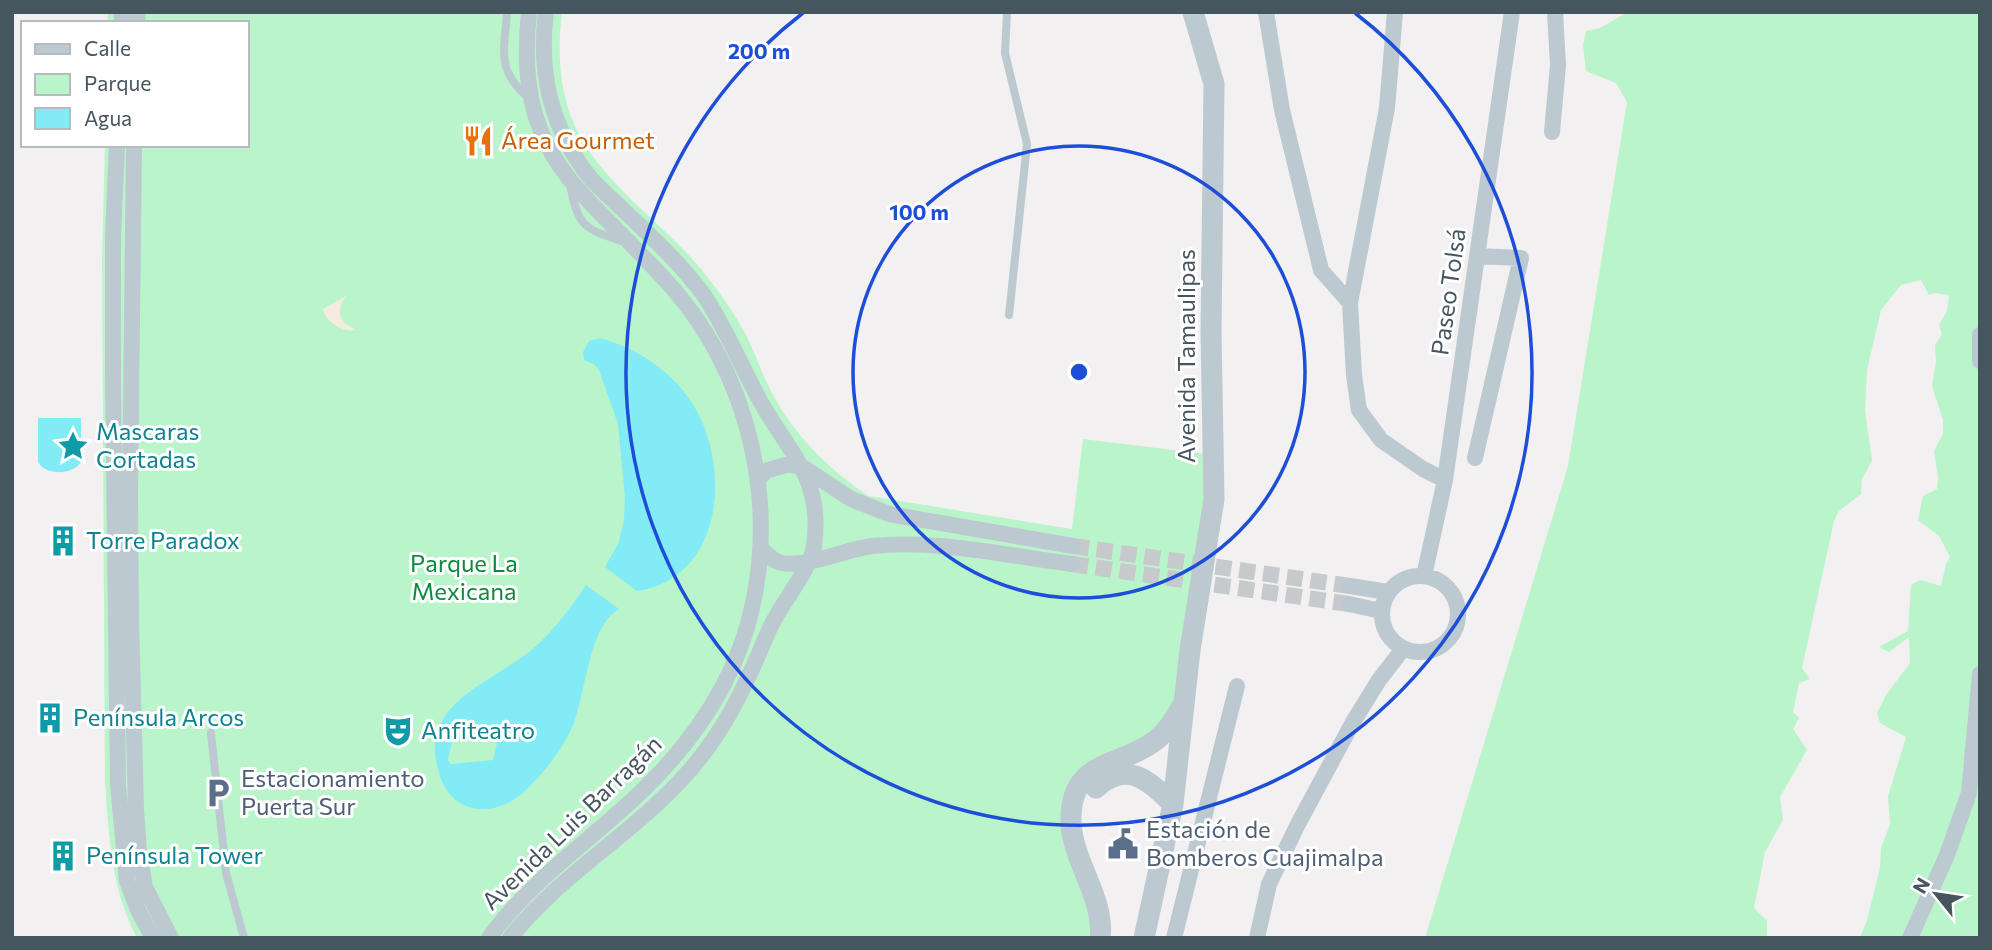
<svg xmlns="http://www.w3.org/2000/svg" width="1992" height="950" viewBox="0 0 1992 950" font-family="Commissioner,sans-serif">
	<rect width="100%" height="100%" fill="#f2f0f0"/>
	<path fill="#baf4ca" d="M108,12H562C557,54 559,99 580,136C609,189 663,223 701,269C717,289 734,312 746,335C757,357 764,381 777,402C799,440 832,472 869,496L1072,529L1083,439L1206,454V480L1179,705L1168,723L1077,783L1093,938H137C111,888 109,837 105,782L102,258L105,145H247V23H107Z
		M1628,12H1980V938H1860L1867,920L1880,868L1881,848L1890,824L1888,796L1906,737L1880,723L1877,713L1886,695L1910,663L1909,637L1889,652L1879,647L1908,631L1911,585L1920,580L1941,586L1946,564L1950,557L1939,536L1918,520L1923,496L1937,489L1938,477L1934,451L1943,434V420L1932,386L1936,361L1935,345L1942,334L1939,325L1947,311L1949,295L1934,293L1929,295L1921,280L1901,285L1881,310L1867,370L1865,410L1872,461L1862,479L1861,494L1839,511L1834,521L1802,668L1810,679L1799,683L1793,712L1799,718L1793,729L1807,750L1780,797L1783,820L1765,852L1754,908L1767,921V938H1425L1568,466L1627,102L1616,83L1586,71L1583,45L1586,31L1600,28Z"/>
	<path fill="#f5ebdf" d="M348,295C339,303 337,313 344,323L356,330C343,333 325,322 323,309Z"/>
	<path fill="#83ebf5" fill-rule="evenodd" d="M600,338C636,348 669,369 690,400C732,461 726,578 637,591L605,567L619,542L624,519L625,498L618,424L599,370L594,364L584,360L583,352L589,341Z
		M38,418H81V462C73,475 46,476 38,462Z
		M586,585L619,609C589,626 586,690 575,720C565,747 547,769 527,789C512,804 490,814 469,807C454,803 443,788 439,773C416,701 495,683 536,646C556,628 571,607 586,585ZM462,720L498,739L493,760L451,764L448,760L456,722Z"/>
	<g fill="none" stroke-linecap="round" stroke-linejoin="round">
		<path stroke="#c7cacc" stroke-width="16" stroke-dasharray="16 8" stroke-linecap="butt" d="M1073,546L1350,586
			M1072,564L1349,604"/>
		<path stroke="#bcc9d0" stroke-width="8" d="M507,12C504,54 496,71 531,100
			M1007,12L1005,53L1027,144L1009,315
			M570,184C578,227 584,229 625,242
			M211,733L226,873L244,938"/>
		<path stroke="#bcc9d0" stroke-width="16" d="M1266,12L1282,110L1321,270L1350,303
			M1395,12L1387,108L1350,303L1354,375L1359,410L1381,440L1423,469L1445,480
			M122,23V12
			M137,23L138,12
			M1552,132L1558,65L1555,12
			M117,145L113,237V379L118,785L127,881L138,910L153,938
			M134,145L130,495L131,618L136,809L139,853L145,887L171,938
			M1980,335V361
			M1475,458L1521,258L1477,256
			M758,478L768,470L789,464L804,468L851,499L889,514L1073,546
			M760,548C767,554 773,561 782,563C805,568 847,549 872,546C936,539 1008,556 1072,564
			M1382 614a38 38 0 1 1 76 0a38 38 0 1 1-76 0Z
			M1424,576L1445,480L1512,12
			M1350,586L1388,592
			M1349,604L1381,611
			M489,938C532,878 592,840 644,789C676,758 703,724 724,684C789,560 765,396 675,291C588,190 513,165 529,12
			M510,938C558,877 628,837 681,780C723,736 746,685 769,630C780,604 810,571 814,546C823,481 793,457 763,406C742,369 727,329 703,294C673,253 628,216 592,180C552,132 538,74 546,12
			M1174,938L1237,686
			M1257,938L1269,884L1298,824L1353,722L1379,680L1403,649
			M1910,938L1947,855L1969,793L1980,674"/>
		<path stroke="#bcc9d0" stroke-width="21" d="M1096,788C1127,759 1149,781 1173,804
			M1100,938C1105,898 1073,863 1071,823C1069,758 1119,769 1156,740C1168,731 1175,718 1182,706
			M1144,938L1173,804L1190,650L1214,499L1211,331L1214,84L1193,12"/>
	</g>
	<g fill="none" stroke="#1d4ed8" stroke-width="3.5">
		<circle cx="1079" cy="372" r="226"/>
		<path d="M1355 13A453 453 0 1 1 803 13"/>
	</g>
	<defs>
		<g id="restaurant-bare" transform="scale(2.415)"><path d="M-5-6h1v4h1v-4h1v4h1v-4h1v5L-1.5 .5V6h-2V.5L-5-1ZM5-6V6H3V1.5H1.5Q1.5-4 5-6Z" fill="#e8710a" stroke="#fff" stroke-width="2.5" paint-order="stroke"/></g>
		<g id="sight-bare" transform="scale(2.415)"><path d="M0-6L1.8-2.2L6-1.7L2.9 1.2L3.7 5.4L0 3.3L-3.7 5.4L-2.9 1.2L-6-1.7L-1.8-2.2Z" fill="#0f9aa8" stroke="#fff" stroke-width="2.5" paint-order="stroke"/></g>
		<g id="building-bare" transform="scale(2.415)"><path d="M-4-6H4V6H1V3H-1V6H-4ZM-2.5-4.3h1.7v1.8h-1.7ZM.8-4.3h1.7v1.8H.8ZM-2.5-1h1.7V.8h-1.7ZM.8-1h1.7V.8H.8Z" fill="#0f9aa8" stroke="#fff" stroke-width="2.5" paint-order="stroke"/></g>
		<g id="theatre-bare" transform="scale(2.415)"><path d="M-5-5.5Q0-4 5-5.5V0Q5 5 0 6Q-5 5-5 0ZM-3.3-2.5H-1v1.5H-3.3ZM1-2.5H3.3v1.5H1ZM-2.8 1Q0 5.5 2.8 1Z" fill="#0f9aa8" stroke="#fff" stroke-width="2.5" paint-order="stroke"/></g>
		<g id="parking-bare" transform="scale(2.415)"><path d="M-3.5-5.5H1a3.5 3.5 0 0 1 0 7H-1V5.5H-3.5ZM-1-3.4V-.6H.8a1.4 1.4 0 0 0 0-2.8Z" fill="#5c6f8a" stroke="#fff" stroke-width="2.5" paint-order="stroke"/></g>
		<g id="civic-bare" transform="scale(2.415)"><path d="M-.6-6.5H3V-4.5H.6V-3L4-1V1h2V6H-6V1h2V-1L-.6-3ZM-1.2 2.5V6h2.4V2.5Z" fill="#5c6f8a" stroke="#fff" stroke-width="2.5" paint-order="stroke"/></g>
	</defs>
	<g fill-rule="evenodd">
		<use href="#restaurant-bare" x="478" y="141"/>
		<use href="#sight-bare" x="73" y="446"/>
		<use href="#building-bare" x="63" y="541"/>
		<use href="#building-bare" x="50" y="718"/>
		<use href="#theatre-bare" x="398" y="731"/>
		<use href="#parking-bare" x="218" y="793"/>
		<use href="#civic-bare" x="1123" y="844"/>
		<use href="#building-bare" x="63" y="856"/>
	</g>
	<g text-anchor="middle" stroke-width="6" stroke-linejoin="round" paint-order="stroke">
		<g font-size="24" fill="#c56008" stroke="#fff" text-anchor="start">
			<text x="501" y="149">Área Gourmet</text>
		</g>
		<g font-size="24" fill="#46565f" stroke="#fff">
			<text transform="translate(1449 292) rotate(-82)" y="8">Paseo Tolsá</text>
			<text transform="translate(1187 356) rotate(-90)" y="8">Avenida Tamaulipas</text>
			<text transform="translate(572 823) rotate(-44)" y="8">Avenida Luis Barragán</text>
		</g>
		<g font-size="24" fill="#0d838f" stroke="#fff" text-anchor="start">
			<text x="96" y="440">Mascaras<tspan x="96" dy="28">Cortadas</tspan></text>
			<text x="86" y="549">Torre Paradox</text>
			<text x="73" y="726">Península Arcos</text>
			<text x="421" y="739">Anfiteatro</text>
			<text x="86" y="864">Península Tower</text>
		</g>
		<g font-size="24" fill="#0e893d" stroke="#fff">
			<text x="464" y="572">Parque La<tspan x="464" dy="28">Mexicana</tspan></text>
		</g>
		<g font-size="24" fill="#4e5e75" stroke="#fff" text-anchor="start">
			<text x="241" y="787">Estacionamiento<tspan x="241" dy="28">Puerta Sur</tspan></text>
			<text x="1146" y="838">Estación de<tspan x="1146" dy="28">Bomberos Cuajimalpa</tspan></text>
		</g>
	</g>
	<circle cx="1079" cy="372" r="10" fill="#1d4ed8" stroke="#fff" stroke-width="3.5"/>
	<g font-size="21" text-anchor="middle" font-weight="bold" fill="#1d4ed8" stroke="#fff" stroke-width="6" stroke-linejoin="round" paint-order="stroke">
		<text x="759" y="59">200 m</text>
		<text x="919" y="220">100 m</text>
	</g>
	<rect width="1992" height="950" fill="none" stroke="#46565f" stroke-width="28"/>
	<rect x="21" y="21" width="228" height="126" fill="#ffffff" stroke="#b5bbbf" stroke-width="2"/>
	<rect x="35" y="44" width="35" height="10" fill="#bcc9d0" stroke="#b5bbbf" stroke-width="2"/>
	<text x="84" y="56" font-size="21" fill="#46565f">Calle</text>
	<rect x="35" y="74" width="35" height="21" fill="#baf4ca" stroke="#b5bbbf" stroke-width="2"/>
	<text x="84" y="91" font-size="21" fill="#46565f">Parque</text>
	<rect x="35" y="108" width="35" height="21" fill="#83ebf5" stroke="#b5bbbf" stroke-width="2"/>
	<text x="84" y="126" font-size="21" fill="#46565f">Agua</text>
	<g transform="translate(1936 894) rotate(300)" stroke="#ffffff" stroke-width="5" paint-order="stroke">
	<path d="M0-5L12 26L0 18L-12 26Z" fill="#46565f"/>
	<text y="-10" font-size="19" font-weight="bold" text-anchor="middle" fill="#46565f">N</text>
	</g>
</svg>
